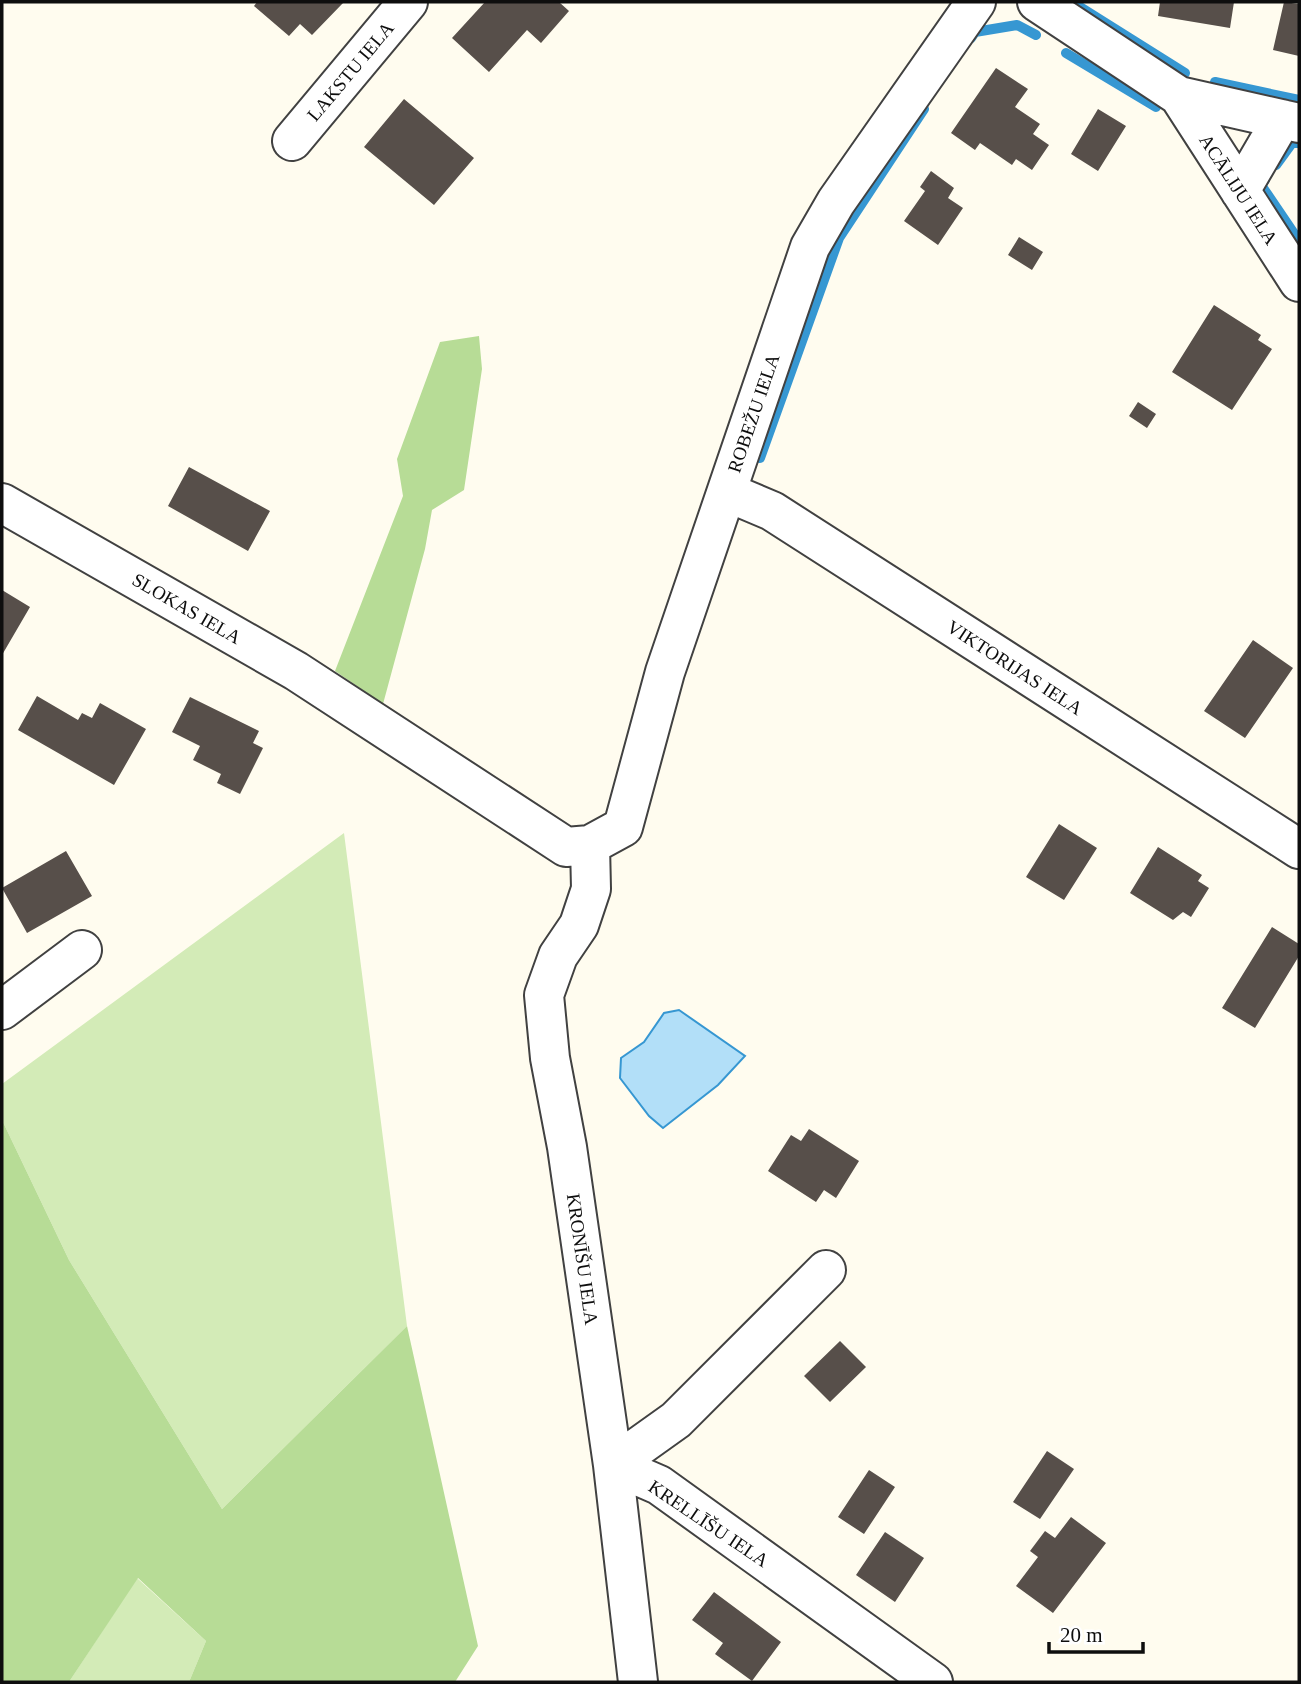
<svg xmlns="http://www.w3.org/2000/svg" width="1301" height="1684" viewBox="0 0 1301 1684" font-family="'Times New Roman',serif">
	<rect width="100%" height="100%" fill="#fffcef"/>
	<path fill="#d3ebb7" d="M344,833L407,1326L222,1509L69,1260L2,1120V1084Z
		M137,1578L206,1641L189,1682H69Z"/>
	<path fill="#b7dc96" d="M479,336L482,369L464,490L432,510L425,549L383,704L335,671L403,496L397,459L440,342Z
		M2,1120L69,1260L222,1509L407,1326L478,1646L455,1682H189L206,1641L138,1578L69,1682H2Z"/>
	<path fill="#b2dff8" stroke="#3697d2" stroke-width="2" d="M679,1010L745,1056L718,1085L663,1128L649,1116L620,1078L621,1058L644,1042L664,1013Z"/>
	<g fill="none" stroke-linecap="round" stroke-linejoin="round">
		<path stroke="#3697d2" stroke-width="10" d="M1072,2L1185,73
			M971,38L975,32L1017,25L1036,35
			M1066,53L1156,107
			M1215,82L1299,100
			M1276,165L1292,143H1299
			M1265,180L1261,185L1299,241
			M760,458L839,238L924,109"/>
	</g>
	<path fill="#574f4a" d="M257,2H344L312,35L300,24L289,36L254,6Z
		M485,2H559L569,11L541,43L527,30L489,72L452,38Z
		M1160,2H1234L1230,28L1158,16Z
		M1284,2L1299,4V56L1273,50Z
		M996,68L1028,89L1015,107L1040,124L1033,134L1049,145L1032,170L1016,159L1012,165L980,143L975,150L951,133Z
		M404,99L474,158L434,205L364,147Z
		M1098,109L1126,126L1098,171L1071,154Z
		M931,171L954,188L948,198L963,208L938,245L904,221L925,191L920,187Z
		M1019,237L1043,252L1032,270L1008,255Z
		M1214,305L1261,335L1258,340L1272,349L1232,410L1172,372Z
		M1138,402L1156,414L1147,428L1129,416Z
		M189,467L270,511L248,551L168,506Z
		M2,590L30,607L2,655Z
		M1253,640L1293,668L1245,738L1204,711Z
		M37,696L78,720L82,713L92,718L100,703L146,729L114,785L18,730Z
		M190,697L259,731L253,743L263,748L240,794L217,783L221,774L193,760L200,746L172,732Z
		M1059,824L1097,848L1064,900L1026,877Z
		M1158,847L1202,875L1198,881L1209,888L1191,917L1183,912L1173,920L1130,893Z
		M66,851L92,896L27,933L2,888Z
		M1272,927L1299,944V956L1255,1028L1222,1008Z
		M809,1129L859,1161L836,1198L824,1190L816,1202L768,1171L791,1135L801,1141Z
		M840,1341L866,1367L830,1402L804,1376Z
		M1047,1451L1074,1469L1040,1519L1013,1502Z
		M869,1470L895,1487L864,1534L838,1517Z
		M1071,1517L1106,1543L1053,1613L1016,1586L1038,1557L1030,1551L1045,1531L1055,1538Z
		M885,1532L924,1558L895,1602L856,1575Z
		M714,1592L781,1642L752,1681L715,1654L723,1643L692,1620Z"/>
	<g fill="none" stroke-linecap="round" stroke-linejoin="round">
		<g stroke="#414141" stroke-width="42">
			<path id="minor" d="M1037,2L1179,96L1299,123
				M1179,96L1299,282
				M292,141L408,2
				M1240,191L1282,119
				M727,492L772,511L1299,849
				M2,503L296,671L566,847L590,845L623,827L665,672L810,247L836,202L976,2
				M590,845L591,889L579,925L558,956L544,995L550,1058L567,1147L613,1465L638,1682
				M2,1010L82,950
				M826,1270L676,1420L613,1465L659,1485L933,1682"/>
		</g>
		<use href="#minor" stroke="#fff" stroke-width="38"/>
	</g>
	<g text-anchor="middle" stroke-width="7" stroke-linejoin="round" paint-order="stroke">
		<g font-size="19" fill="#0e0e0e" stroke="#fff">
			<text transform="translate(350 71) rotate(-50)" y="7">LAKSTU IELA</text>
			<text transform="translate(1239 189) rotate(57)" y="7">ACĀLIJU IELA</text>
			<text transform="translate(753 413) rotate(-71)" y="7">ROBEŽU IELA</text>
			<text transform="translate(187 608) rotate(30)" y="7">SLOKAS IELA</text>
			<text transform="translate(1015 667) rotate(33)" y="7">VIKTORIJAS IELA</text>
			<text transform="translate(583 1259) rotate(82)" y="7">KRONĪŠU IELA</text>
			<text transform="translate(709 1523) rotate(34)" y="7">KRELLĪŠU IELA</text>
		</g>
	</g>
	<rect width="1301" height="1684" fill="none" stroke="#0e0e0e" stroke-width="7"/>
	<path d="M1049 1642v10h94v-10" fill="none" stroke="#0e0e0e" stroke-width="3.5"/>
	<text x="1060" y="1642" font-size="21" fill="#0e0e0e" stroke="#ffffff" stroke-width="5" paint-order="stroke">20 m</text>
</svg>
